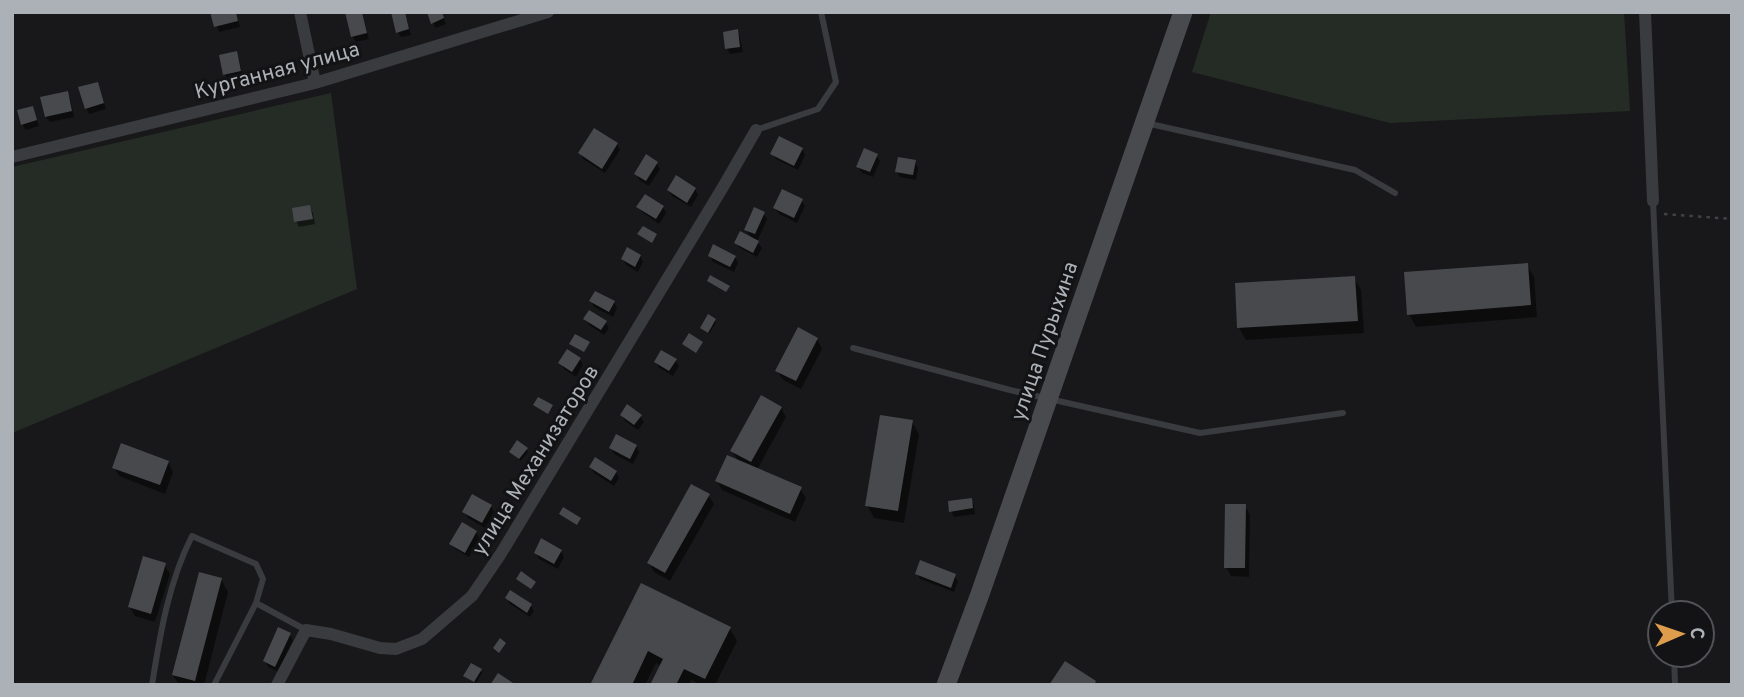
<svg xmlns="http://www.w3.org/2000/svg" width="1744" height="697" viewBox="0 0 1744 697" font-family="Overpass,sans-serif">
	<rect width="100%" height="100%" fill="#18181a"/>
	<path fill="#252c25" d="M1211,12H1624L1630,111L1390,123L1192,72Z
		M331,93L357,289L12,433V167Z"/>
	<path fill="#0007" d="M212,12H236L240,27L219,32Z
		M346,12H362L369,39L356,42L352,36Z
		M405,12L411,35L401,37L398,32Z
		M441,12L446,24L436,28L433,23Z
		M737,31L740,37L743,52L730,54L727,49Z
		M236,53L239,59L243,77L228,80L225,74Z
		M97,84L100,89L106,109L89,114L86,108Z
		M67,93L70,98L74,117L50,122L46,117Z
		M32,108L39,126L26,130L22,124Z
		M617,144L620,150L605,173L583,159L580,153Z
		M802,149L805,155L798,170L776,159L772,154Z
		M876,155L880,161L873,177L862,173L858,167Z
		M915,162L918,168L916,180L900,177L897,172Z
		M656,163L660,169L649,186L639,180L636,174Z
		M695,189L698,195L691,207L672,196L669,191Z
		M801,200L805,206L797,223L779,214L775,208Z
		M310,207L313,213L315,224L299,227L296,221Z
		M638,207H663L666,213L659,224L642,212Z
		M763,213L767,219L757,242L762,248L757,257L740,248L736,242L752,239L746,229Z
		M640,256L643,262L638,272L626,265L623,259Z
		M710,256L735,257L738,263L734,272L713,262Z
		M1527,265L1534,277L1537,317L1416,327L1409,314Z
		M1354,278L1361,290L1364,333L1246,340L1239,328Z
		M591,301L614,302L617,308L613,317L594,307Z
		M585,319L605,322L609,328L604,335L589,325Z
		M715,320L716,323L709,334L703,330L702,328Z
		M817,339L822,349L801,389L783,380L777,371Z
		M580,359L583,365L576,377L564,369L560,363Z
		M675,360L679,366L673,376L659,368L656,362Z
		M781,408L786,417L757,470L800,489L806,498L795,522L722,490L717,481L739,462L732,451Z
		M622,415L640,416L644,422L638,430L625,421Z
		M912,422L919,434L904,523L874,518L867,505Z
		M636,446L639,452L633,464L614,454L611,448Z
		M526,449L528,452L521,461L512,454Z
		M168,462L173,472L165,494L119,476L114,467Z
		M591,467L616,472L619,478L614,486L594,473Z
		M708,495L714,504L670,581L654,572L649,563Z
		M971,500L974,505L975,514L954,517L951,511Z
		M491,506L494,512L485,528L468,518L464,512Z
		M1245,506L1250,515L1249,577L1231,576L1226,567Z
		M476,532L479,538L469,557L455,549L451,544Z
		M561,551L564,557L558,569L539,559L536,553Z
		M164,565L170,574L155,622L135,616L130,607Z
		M917,573L954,576L958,581L954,592L920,579Z
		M221,579L228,592L204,685H179L173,675Z
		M642,585L730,629L737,641L715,685H701L691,680L689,685H652L661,666L656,663L645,685H592Z
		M507,598L531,606L534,611L530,617L510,604Z
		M290,635L293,640L279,672L268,667L265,661Z
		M481,671L482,673L476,683L467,678Z"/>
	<path fill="#47494c" d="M210,12H236L238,21L214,27Z
		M345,12H362L367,33L351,37Z
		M391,12H405L409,29L396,33Z
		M427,12H442L444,18L431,24Z
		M738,29L740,47L725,49L723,32Z
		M237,51L241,71L223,75L219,55Z
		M98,82L104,103L85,109L78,87Z
		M68,91L72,111L45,117L40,97Z
		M33,106L37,120L21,125L17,110Z
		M594,128L618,143L602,169L578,153Z
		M779,136L803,148L794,166L770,154Z
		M864,148L878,154L870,172L856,167Z
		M646,154L658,162L646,181L634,174Z
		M898,157L916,160L913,175L895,172Z
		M676,175L696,188L687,203L667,190Z
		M782,189L803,199L794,218L773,208Z
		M645,194L664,206L656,219L636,207Z
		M310,205L313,219L294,222L292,208Z
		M754,207L765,212L755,234L744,230Z
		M643,226L657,234L652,243L637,234Z
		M740,231L759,241L753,253L734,243Z
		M713,244L736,256L730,267L708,256Z
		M627,247L641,255L635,267L621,259Z
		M1528,263L1531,305L1407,315L1404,272Z
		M710,275L730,286L726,292L707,281Z
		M1355,276L1358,321L1237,328L1235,283Z
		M595,291L615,301L609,312L589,301Z
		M589,310L607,321L601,330L583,319Z
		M708,314L716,319L708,333L700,328Z
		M798,327L818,338L796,381L775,371Z
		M689,333L703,342L696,353L682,344Z
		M575,334L590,342L584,352L569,344Z
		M567,349L581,358L572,372L558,363Z
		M661,350L677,359L669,371L654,362Z
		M761,395L782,407L751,462L730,451Z
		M538,397L553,405L548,414L533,405Z
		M627,404L642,415L634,425L620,415Z
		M880,415L913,420L898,511L865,506Z
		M616,434L637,445L630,459L609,448Z
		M517,440L528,448L519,459L509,452Z
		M121,443L169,461L160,485L112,468Z
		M727,455L802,487L790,514L715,481Z
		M595,457L617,471L611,481L589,467Z
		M691,484L710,494L665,573L647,563Z
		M472,494L492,505L482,523L462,512Z
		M972,498L973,508L949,512L948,501Z
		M1225,504H1246L1245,568H1224Z
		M563,507L581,518L577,525L559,514Z
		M462,522L477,531L465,553L449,544Z
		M541,538L562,550L554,564L534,553Z
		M143,556L166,563L151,614L128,607Z
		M920,560L956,574L951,588L915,574Z
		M521,571L536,582L531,589L516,579Z
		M199,572L222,578L195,681L172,675Z
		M641,583L731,627L705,679L684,669L676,685H650L663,659L648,651L632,685H590Z
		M510,590L532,604L527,613L505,598Z
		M278,627L291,633L275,667L263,661Z
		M500,638L506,643L499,653L493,648Z
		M1065,661L1096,681L1094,685H1049Z
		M471,663L482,669L474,682L463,676Z
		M498,673L516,685H490Z"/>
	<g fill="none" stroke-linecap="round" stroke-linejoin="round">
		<path stroke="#404245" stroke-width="2.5" stroke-dasharray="3.5 5" stroke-linecap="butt" d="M1664,214L1732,219"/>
		<path stroke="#3a3b3e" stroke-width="6" d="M1146,123L1355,170L1395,193
			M756,130L818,109L836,82L821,12
			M1653,201L1672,613
			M853,348L1010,390L1200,433L1343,413
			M256,603L306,630
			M1674,655L1675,685
			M152,685C160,634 169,581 192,536L256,564L263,579L256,603L214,685"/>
		<path stroke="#3a3b3e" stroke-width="12" d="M300,12L315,83
			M1645,12L1653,201
			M12,157L315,83L548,12
			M277,685L306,630L331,634L380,648L396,649L422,639L472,596L500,555L723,187L756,130"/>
		<path stroke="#484a4e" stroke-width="19" d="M946,685L980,594L1183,12"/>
	</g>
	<g text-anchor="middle" stroke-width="6" stroke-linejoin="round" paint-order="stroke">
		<g font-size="21" fill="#acb1b8" stroke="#131315">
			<text transform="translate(277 70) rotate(-15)" y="7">Курганная улица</text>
			<text transform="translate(1044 341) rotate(-71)" y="7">улица Пурыхина</text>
			<text transform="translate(535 460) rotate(-58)" y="7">улица Механизаторов</text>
		</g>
	</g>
	<rect width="1744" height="697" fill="none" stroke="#acb1b8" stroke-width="28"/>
	<g transform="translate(1681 634) rotate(88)"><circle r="33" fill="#131315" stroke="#505256" stroke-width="2"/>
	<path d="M0-5L12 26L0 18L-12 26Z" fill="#dd9d4d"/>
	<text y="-10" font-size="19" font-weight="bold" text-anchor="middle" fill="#acb1b8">С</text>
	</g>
</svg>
